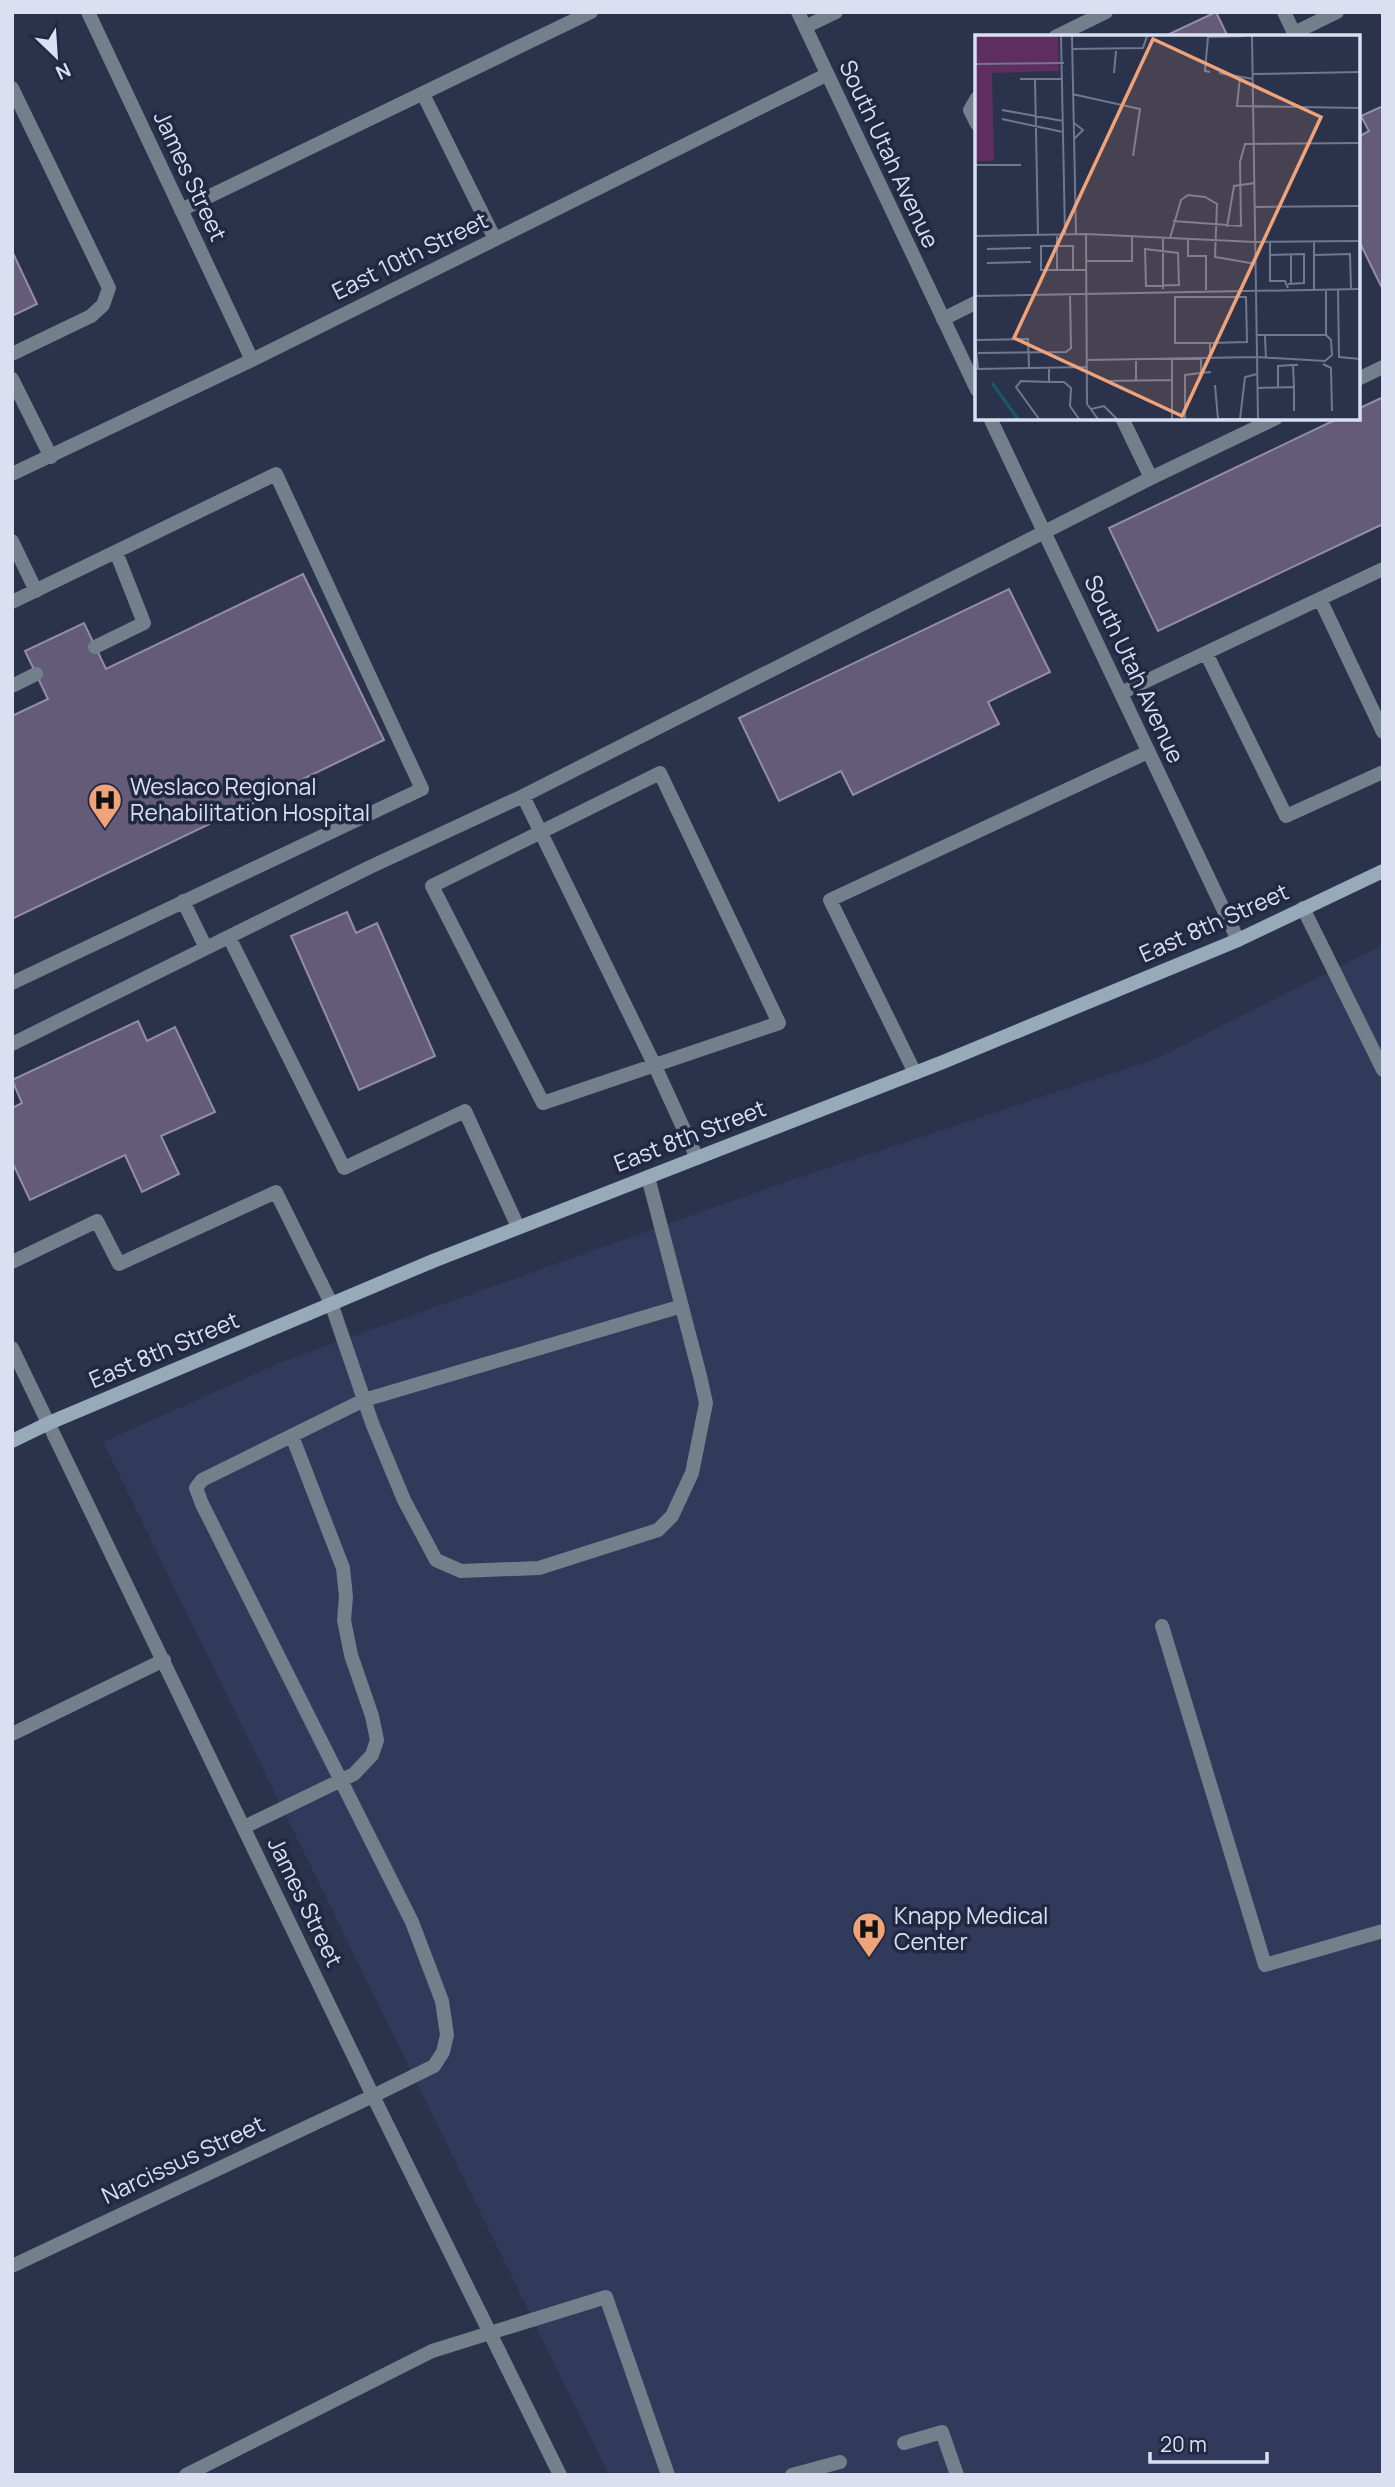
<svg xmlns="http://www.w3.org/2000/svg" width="1395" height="2487" viewBox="0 0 1395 2487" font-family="Manrope,sans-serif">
	<rect width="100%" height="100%" fill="#2a324c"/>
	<path fill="#313a5b" d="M1383,945V2475H609L103,1442L284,1361L774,1186L1156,1059Z"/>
	<path fill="#645b79" stroke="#958cac" stroke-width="2" d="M1216,12L1228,37H1163Z
		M1383,106V285L1381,286L1358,239V137L1369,131L1361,116Z
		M12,251L37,304L12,316Z
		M1383,397V524L1158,631L1109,528L1339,418H1358V409Z
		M303,574L384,740L12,919V716L48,699L25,651L84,623L106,669Z
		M1009,589L1050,672L988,702L999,724L853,795L841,771L779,801L739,718Z
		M347,912L356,933L377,923L435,1056L359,1090L291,936Z
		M138,1021L147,1041L175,1027L215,1112L161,1136L179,1174L142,1192L125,1155L30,1200L12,1162V1108L22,1103L12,1080Z"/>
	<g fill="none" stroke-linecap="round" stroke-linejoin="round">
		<path stroke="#737f8a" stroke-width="14" d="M1284,12L1294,33L1337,12
			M1055,37L1106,12
			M12,88L109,288L103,305L91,316L12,354
			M423,94L495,239
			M977,98L970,110L977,124
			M181,210L591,12
			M943,319L977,302
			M12,379L51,457
			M1358,379L1383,367
			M1122,418L1151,478
			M12,541L36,591
			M1320,599L1383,732
			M12,602L276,474L422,789L12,983
			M95,647L144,623L116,552
			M1206,653L1286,816L1383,772
			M12,686L36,674
			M1121,693L1383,569
			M660,773L779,1023L543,1103L432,886Z
			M523,796L654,1064L697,1158
			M183,901L206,948
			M229,937L344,1168L465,1111L518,1227
			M12,1044L370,867L523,796L1151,478L1276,418
			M915,1073L830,900L1148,752
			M12,1262L97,1221L119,1264L276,1192L331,1303L372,1423L404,1500L436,1560L461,1571L539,1568L658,1530L672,1516L692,1473L706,1403L700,1376L648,1177
			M1162,1626L1265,1965L1383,1931
			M244,1827L354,1774L372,1755L377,1740L372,1716L351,1655L344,1620L346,1597L343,1568L292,1436
			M373,2096L434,2066L443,2052L447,2035L442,2001L412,1922L202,1504L196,1488L202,1480L364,1400L682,1306
			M904,2443L942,2432L957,2475
			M186,2475L432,2351L606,2297L668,2475
			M792,2475L840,2462"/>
		<path stroke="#737f8a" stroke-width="14" d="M88,12L252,360
			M798,12L977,390
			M805,27L836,12
			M990,418L1238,940
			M12,474L252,360L826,75
			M1303,908L1383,1070
			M12,1348L373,2096L560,2475
			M12,1734L164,1660
			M12,2266L373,2096"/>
		<path stroke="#96aaba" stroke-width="14" d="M12,1441L49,1423L433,1261L943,1062L1238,940L1383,871"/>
	</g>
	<defs>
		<g id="hospital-pin" transform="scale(1.75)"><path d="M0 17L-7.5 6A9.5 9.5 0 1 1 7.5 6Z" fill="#f0a279" stroke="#212841"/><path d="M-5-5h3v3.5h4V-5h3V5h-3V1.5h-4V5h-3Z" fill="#111"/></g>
	</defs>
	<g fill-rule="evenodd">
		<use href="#hospital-pin" x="105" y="800"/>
		<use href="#hospital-pin" x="869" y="1929"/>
	</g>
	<g text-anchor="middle" stroke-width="7" stroke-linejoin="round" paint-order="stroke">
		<g font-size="23" fill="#dae0f1" stroke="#212841">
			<text transform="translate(889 154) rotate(65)" y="8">South Utah Avenue</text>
			<text transform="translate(190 176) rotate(65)" y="8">James Street</text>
			<text transform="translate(410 256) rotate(-26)" y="8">East 10th Street</text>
			<text transform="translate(1134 669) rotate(65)" y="8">South Utah Avenue</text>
			<text transform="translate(1214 923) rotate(-24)" y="8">East 8th Street</text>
			<text transform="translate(690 1136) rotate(-21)" y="8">East 8th Street</text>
			<text transform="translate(164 1350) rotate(-23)" y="8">East 8th Street</text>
			<text transform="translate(305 1902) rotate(64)" y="8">James Street</text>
			<text transform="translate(183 2160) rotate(-25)" y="8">Narcissus Street</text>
		</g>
		<g font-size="23" fill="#dae0f1" stroke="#212841" text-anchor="start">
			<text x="130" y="795">Weslaco Regional<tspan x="130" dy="26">Rehabilitation Hospital</tspan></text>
			<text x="894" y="1924">Knapp Medical<tspan x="894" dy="26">Center</tspan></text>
		</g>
	</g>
	<g transform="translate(975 35)">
		<rect width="385" height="385" fill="#2a324c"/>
		<path d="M0,1H83L84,36L17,38L19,126H0Z" fill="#5e2e60"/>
		<path fill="none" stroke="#1c5765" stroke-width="3.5" d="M17,348L43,384"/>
		<path fill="none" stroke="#70788e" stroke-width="2" d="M86,1L90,199M97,1L101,199M277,1L283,384M97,14L168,13L172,1M0,29L89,28M235,37L230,36L233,2L271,1M139,38L141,16M244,38L278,44M278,39L385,37M265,42L262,71L385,73M45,44H87M60,44L63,200M97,59L165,74L158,121M27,75L88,86M27,84L88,97M99,88L108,95L99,104M0,130H46M280,172L385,171M198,186L266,191L265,127L270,109L385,108M252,192L259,151L280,148M82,199V235M111,199L112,369L123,384M0,201L111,199L280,207L385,206M188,203V254M195,203L206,165L213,160L230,162L242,169L240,222L281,229M213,204V221H231V255M339,206V254M295,207V246H310L313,253M12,214L56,213M170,214L203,218L204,250L171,251ZM295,220L329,219V248L313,249M339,220L375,219L376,254M111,226H157V201M12,228L56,227M98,235V211H66V235H111M316,249V219M363,254L364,322L385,324M0,261L385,254M282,300H351V254M290,301L291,324M0,305L53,304L54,332M0,306L3,333M235,308L272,307L271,262H200V308H235V323M3,318L91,317L96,313L95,259M197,323V384M226,323V338L236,337M161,324V346M112,325L282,322L350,326L357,320L356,305L351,300M348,329L356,333L357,376M74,332V347H89L96,353L95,371L104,384M0,334L112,332M132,346L197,345M240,350L243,384M303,352V331L317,330M319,352L318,330H323M282,353L319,352V376M116,374L129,371L142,384M64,384L41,352L46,346L74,347M210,384V340L226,338M245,384H283M265,384L270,342L282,339"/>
		<path fill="#f0a279" fill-opacity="0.15" stroke="#f0a279" stroke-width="3.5" d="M178,4L346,82L207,381L39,303Z"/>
		<rect width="385" height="385" fill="none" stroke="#dae0f1" stroke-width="3.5"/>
	</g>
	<rect width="1395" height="2487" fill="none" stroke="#dae0f1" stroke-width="28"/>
	<g transform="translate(56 56) rotate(155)" stroke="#212841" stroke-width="5" paint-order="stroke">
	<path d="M0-5L12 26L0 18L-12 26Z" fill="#dae0f1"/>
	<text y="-10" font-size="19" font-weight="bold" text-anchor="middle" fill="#dae0f1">N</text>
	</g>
	<path d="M1150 2452v10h117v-10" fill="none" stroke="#dae0f1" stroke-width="3.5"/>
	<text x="1160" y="2452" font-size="21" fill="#dae0f1" stroke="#212841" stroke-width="5" paint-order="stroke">20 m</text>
</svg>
